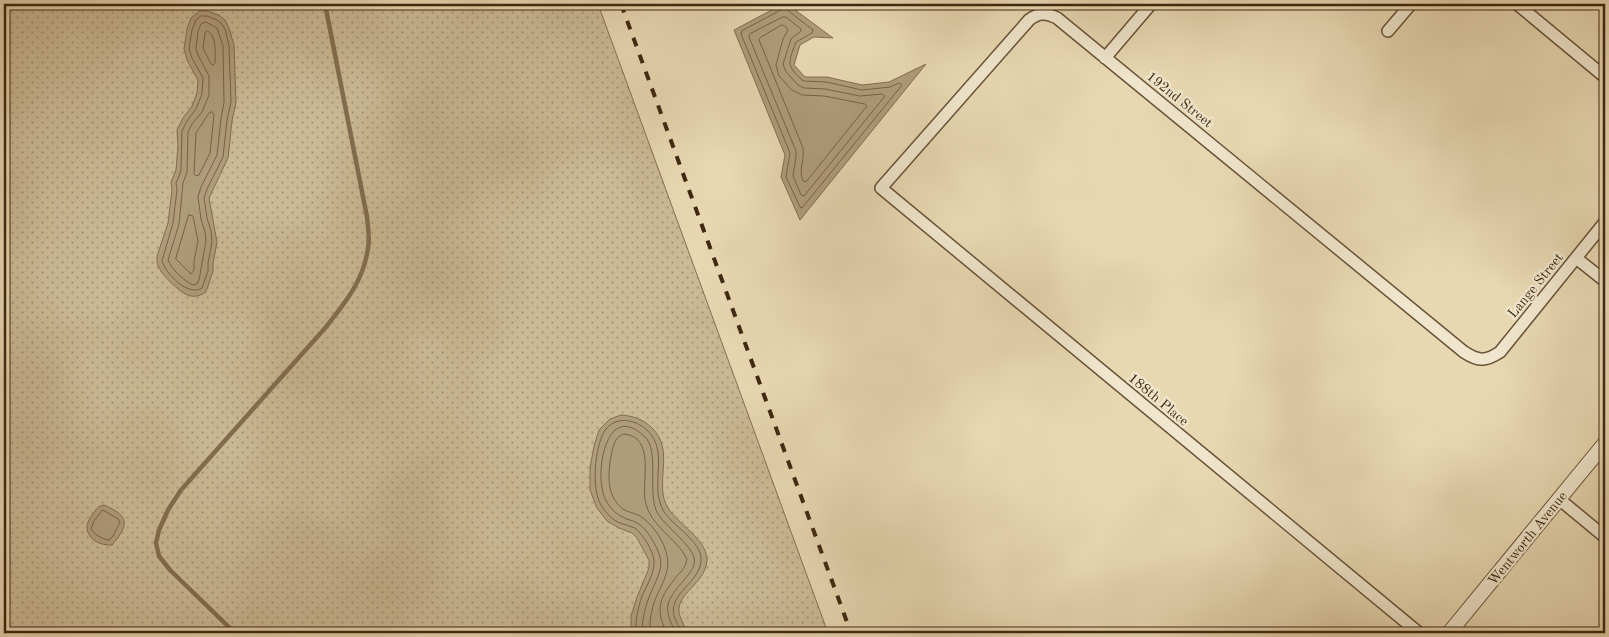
<svg xmlns="http://www.w3.org/2000/svg" width="1609" height="637" viewBox="0 0 1609 637" font-family="'Old Standard TT',serif">
	<defs>
		<pattern id="grass-dots" width="8" height="8" patternUnits="userSpaceOnUse" patternTransform="scale(1.25)"><rect width="8" height="8" fill="#cbba96"/><path d="M2 2h.1M6 6h.1" fill="none" stroke="#a69779" stroke-width="1.8" stroke-linecap="round"/></pattern>
	</defs>
	<rect width="100%" height="100%" fill="#e8d8b2"/>
	<filter id="stains"><feTurbulence type="fractalNoise" baseFrequency=".004" numOctaves="4"/><feColorMatrix values="0 0 0 0 .2 0 0 0 0 .09 0 0 0 0 .02 0 0 0 .5 -.17"/></filter>
	<radialGradient id="worn" r=".72"><stop offset=".6" stop-color="#630" stop-opacity="0"/><stop offset="1" stop-color="#630" stop-opacity=".3"/></radialGradient>
	<path fill="url(#grass-dots)" stroke="#857053" d="M4,4H598L828,633H4Z"/>
	<path fill="#af9c7b" stroke="#826d50" d="M783,4H787L833,38L814,37L800,45L794,65L805,77H827L862,85L889,82L926,64L800,220L781,177L785,155L734,30Z
		M199,11H207L219,15L225,20L229,28L234,45L236,103L232,121L228,158L209,198L217,242L213,264V271L206,292C201,295 197,297 191,296C182,295 163,276 159,268C157,264 157,261 157,256L168,223L172,190L171,182L176,170L178,146L177,130L183,118L192,106L197,93L198,80L187,60L184,49L187,29L191,18Z
		M621,415C633,416 643,419 652,428C676,451 653,484 668,508C678,524 706,539 707,559C707,581 681,591 679,608C678,617 685,625 687,633H631V616L637,597L649,568V560L637,538L632,533L619,528L607,521L597,508L590,490V468L594,446L599,430L610,419Z
		M104,505C130,516 129,525 112,545C94,546 79,532 92,515C96,510 98,506 104,505Z"/>
	<g fill="none" stroke-linecap="round" stroke-linejoin="round">
		<path stroke="#776246" stroke-width="1" d="M783,9H786L813,30L812,33L796,42C788,63 786,65 803,81L826,82L862,90L890,87L899,83L902,85L802,208L800,207L786,177L790,153L741,34L742,31Z
			M201,16H207L217,20L221,23L225,29L229,46L231,102L227,120L223,157L207,189L204,198L207,218L211,231L212,242L208,263V271L202,288C188,297 166,274 162,261L173,223L177,190L176,183L181,171L182,131L187,121L196,109L202,94L203,78L192,58L189,49L192,30L196,20Z
			M783,17H786L801,29V31L791,39L783,64L786,72L798,85L804,88L825,89L860,96L882,94L885,96L804,196L801,195L793,176L796,157V151L749,37L750,34Z
			M206,22L217,28L223,46L224,102L221,119L217,155L201,187L198,197L201,219L205,232L206,241L199,280L197,284L193,285C183,280 172,270 168,260L179,224L183,183L187,172L188,132L192,124L202,112L209,95V76L198,55L196,49L198,31L201,24Z
			M782,25L785,26L788,30L783,39L776,65L779,76L792,90L802,95L824,96L865,104L867,106L806,182L803,181C798,170 805,160 803,148L759,40L760,38Z
			M208,31C217,37 215,53 215,63L213,65L211,64L203,48L205,33Z
			M212,112L214,115L210,153L199,175L196,176L194,174L196,133L209,113Z
			M189,215L193,216L198,241L194,261V270L191,274L176,259Z
			M103,510L118,519L120,522L113,536L109,540C102,539 95,535 91,529L94,521Z
			M636,633C635,621 638,608 642,596C647,585 655,572 654,560C653,551 643,534 635,528C630,526 625,525 620,523C612,520 606,513 601,505C591,489 595,448 604,432C614,415 635,419 647,430C670,452 649,484 663,510C671,525 702,541 701,560C701,582 668,593 674,616C676,622 680,628 682,633
			M642,633C642,622 644,611 648,600C652,587 664,571 660,557C657,546 647,528 637,523C633,520 627,520 623,517C612,513 603,499 602,488C597,462 609,402 645,437C659,450 648,489 656,510C662,526 699,548 694,564C693,570 688,575 684,580C666,601 662,607 676,633
			M650,633C649,623 651,613 654,603C659,588 671,573 667,556C665,543 654,526 643,518C637,513 629,513 623,509C606,496 608,474 611,456C613,447 614,437 624,434C655,437 642,479 645,500C650,527 676,537 687,559C686,566 682,571 677,576C660,597 654,608 667,633"/>
		<path stroke="#826d50" stroke-width="4.5" d="M235,633L170,570L159,556L156,543L159,530L168,510L181,490L326,327C345,303 364,280 368,248C370,238 368,227 367,217L325,4"/>
		<g stroke="#695338" stroke-width="14">
			<path id="minor" d="M1517,4L1605,77
				M1388,31L1411,4
				M1105,58L1151,4
				M1576,258L1605,281
				M1559,499L1605,537
				M1419,633L881,188L1029,20C1039,12 1046,13 1057,18L1464,352C1478,361 1485,362 1500,352L1605,222"/>
		</g>
		<g stroke="#695338" stroke-width="16">
			<path id="tertiary" d="M1449,633L1605,443"/>
		</g>
		<use href="#minor" stroke="#f0e6cd" stroke-width="11"/>
		<use href="#tertiary" stroke="#f0e6cd" stroke-width="14"/>
		<path stroke="#3f2710" stroke-width="4" stroke-dasharray="9 9" stroke-linecap="butt" d="M621,4L851,633"/>
	</g>
	<g text-anchor="middle" stroke-width="4.5" stroke-linejoin="round" paint-order="stroke">
		<g font-size="14" fill="#3f2710" stroke="#f0e6cd">
			<text transform="translate(1180 99) rotate(39)" y="5">192nd Street</text>
			<text transform="translate(1535 285) rotate(-51)" y="5">Lange Street</text>
			<text transform="translate(1159 399) rotate(40)" y="5">188th Place</text>
			<text transform="translate(1527 538) rotate(-51)" y="5">Wentworth Avenue</text>
		</g>
	</g>
	<rect width="1609" height="637" fill="none" stroke="#e8d8b2" stroke-width="20"/>
	<rect x="5" y="5" width="1599" height="627" fill="none" stroke="#3f2710" stroke-width="2.5"/>
	<rect x="10" y="10" width="1589" height="617" fill="none" stroke="#3f2710"/>
	<rect width="100%" height="100%" filter="url(#stains)"/>
	<rect width="100%" height="100%" fill="url(#worn)"/>
</svg>
